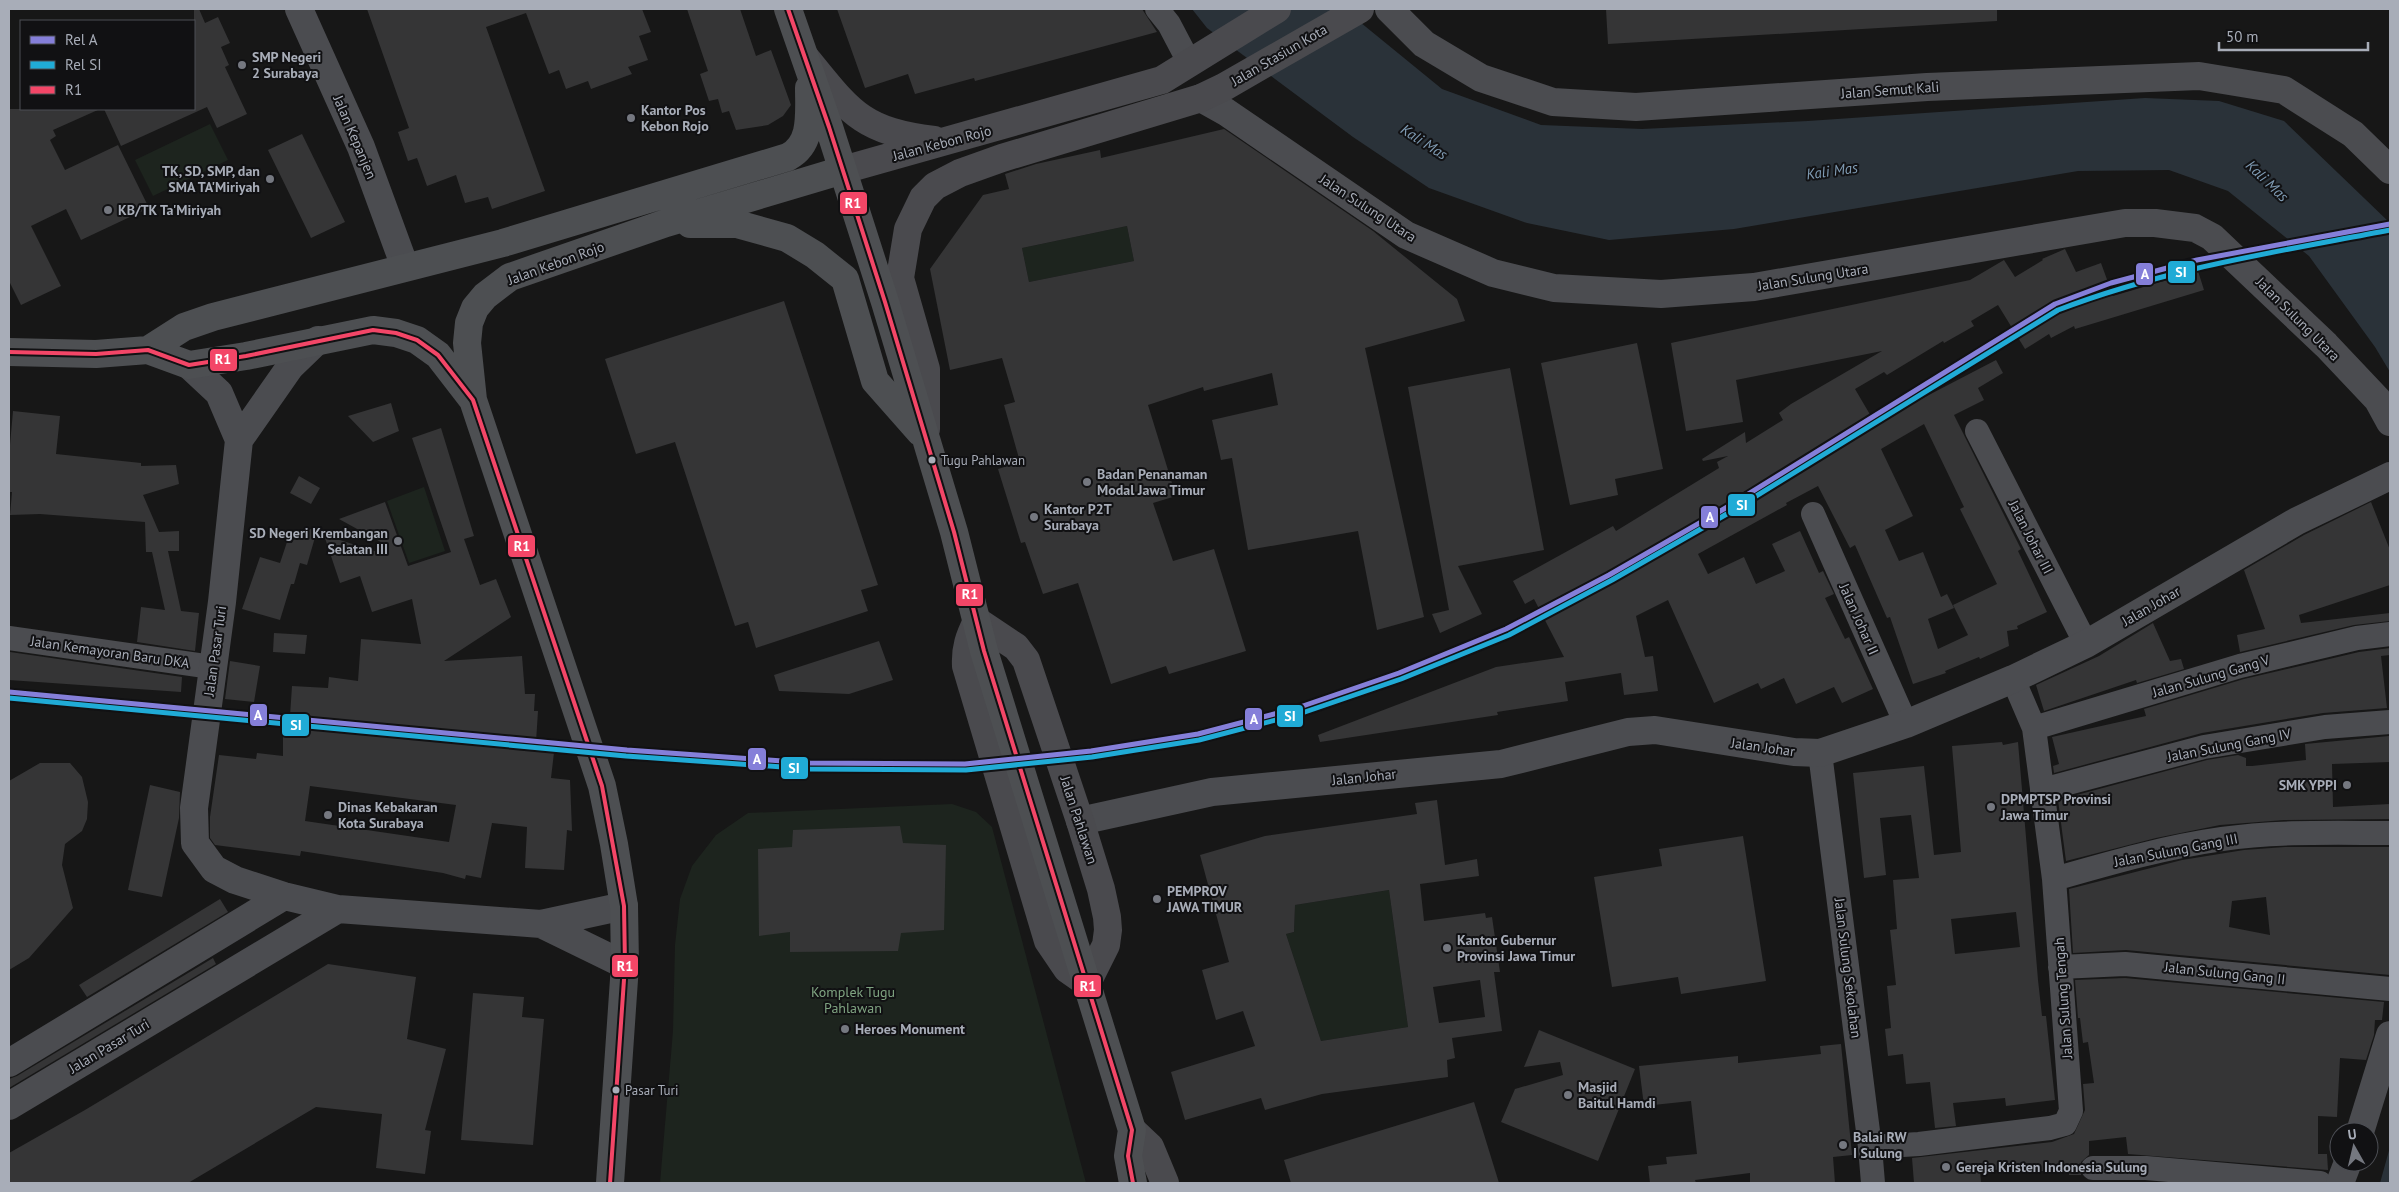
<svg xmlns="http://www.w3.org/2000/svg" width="2399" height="1192" viewBox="0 0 2399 1192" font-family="'PT Sans',sans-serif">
	<rect width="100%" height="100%" fill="#171717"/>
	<path fill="#1d241e" d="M210,124L228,160L153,196L135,160Z
		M1127,226L1134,261L1029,282L1022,248Z
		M424,487L445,551L409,563L387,501Z
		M952,804L976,812L992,827L1086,1183H660L673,1031L675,945L680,899L692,866L716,835L748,813Z
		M1389,890L1408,1027L1321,1041L1286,934L1294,932L1295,905Z"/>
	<path fill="#2a3239" d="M1192,9H1344L1442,89L1541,125L1642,129L1808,121L2145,98L2219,101L2284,121L2390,223V372L2375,347L2309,256L2228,191L2169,170L2078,171L1734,229L1609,240L1527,223L1429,188L1353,137L1279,82L1207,28Z
		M2390,1147V1183H2380Z"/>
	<path fill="#353536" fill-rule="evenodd" d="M194,9H199L205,23L218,17L230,43L221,47L229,65L225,67L247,114L217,128L207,107L121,146L104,109H194Z
		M367,9H642L651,32L639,36L648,60L628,67L632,74L591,89L588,81L566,89L559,70L549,74L526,13L486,27L545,191L492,209L488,197L465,203L456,175L427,186L417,158L408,161L398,132L409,128Z
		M687,9H740L756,56L771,50L791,105L783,116L768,125L736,130L729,111L722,113L718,99L709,101L700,74L708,71Z
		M837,9H1142L1157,32L975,81L974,78L915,94L908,74L865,88Z
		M1606,9H1997V21L1608,44Z
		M9,109H100L53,130L56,136L50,140L65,170L118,145L149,208L81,240L66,209L31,226L61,286L21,305L9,281Z
		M1224,129L1373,231L1457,299L1465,321L1365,348L1424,617L1377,630L1358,531L1248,550L1232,458L1221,460L1212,420L1278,405L1272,373L1204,391L1203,387L1148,405L1176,496L1153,503L1173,561L1214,549L1246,651L1169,674L1166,666L1111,684L1078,583L1043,594L1025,542L1021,543L998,469L1020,462L1004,405L1015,402L1002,358L950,370L930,269L983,195L1009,189L1005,174L1036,164L1100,150L1101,158ZM1127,226L1134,261L1029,282L1022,248Z
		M302,134L345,222L311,238L268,150Z
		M2065,249L2076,272L2101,263L2113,296L2198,271L2204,290L2075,329L2074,326L2051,338L2049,334L2025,349L1998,305L1971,321L1974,326L1944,343L1943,341L1887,375L1884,372L1855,389L1875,423L1996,360L2003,373L1978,388L1984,400L1954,415L2021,549L2018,551L2047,612L2017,626L2018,629L2007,631L2009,646L1980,659L1979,657L1945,671L1946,673L1913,684L1890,617L1887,618L1855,545L1850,548L1818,486L1786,503L1787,505L1698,554L1708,574L1744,557L1756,584L1785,571L1772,544L1800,531L1819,573L1823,571L1834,594L1825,598L1845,639L1849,637L1873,689L1842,703L1834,687L1796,704L1784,678L1761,689L1758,683L1714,703L1668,600L1636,616L1645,657L1653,656L1658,691L1624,695L1621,673L1565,682L1568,701L1497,712L1498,715L1320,742L1318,735L1496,667L1564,657L1534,599L1525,604L1513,581L1613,526L1616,531L1719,468L1717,462L1728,456L1703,461L1702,459L1745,432L1746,443L1783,420L1779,413L1791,404L1882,351L1736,380L1743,422L1686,431L1671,343L1970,280L2004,260L2015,277L2043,260L2042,259ZM1924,424L1964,507L1960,509L1997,584L1953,605L1968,635L1938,649L1928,619L1954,608L1947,594L1941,597L1923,552L1899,561L1885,530L1913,516L1881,449Z
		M784,301L878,585L861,590L868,611L756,648L748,622L735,626L675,442L636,454L605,359Z
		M1637,343L1663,469L1615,479L1618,495L1570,505L1541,363Z
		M1510,368L1544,550L1458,566L1482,614L1440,633L1432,614L1449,610L1408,387Z
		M391,403L399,431L373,442L348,416Z
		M13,411L60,416L56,454L141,463V466L176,465L179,484L143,495L159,532L179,531V551H168L181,611L199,613L195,651L137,642L141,607L165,610L152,552H146L145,522L40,514L10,515L12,492H9V456Z
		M441,428L474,536L464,539L480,585L496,579L511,617L444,661L522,656L525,694H535L534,711H538L536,742L555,744L551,778L570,780L572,831L567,830L564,870L525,868L527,827L492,823L481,878L466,875L465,879L443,873L301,851L300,856L215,845L210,838V817L219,755L256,759L257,753L283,756V731H289L292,686L328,688L329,677L358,681L361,639L421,644L412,599L372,612L360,576L340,583L324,535L384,554L388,546L339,519L385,502L408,566L451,552L412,438ZM310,786L456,805L449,842L305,821Z
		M299,476L320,488L311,504L290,493Z
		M2371,502L2390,550V585L2299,615L2301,623L2390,613V621L2354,625L2240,652L2237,635L2265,629L2244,570L2304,535Z
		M318,527L307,565L300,563L294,584H291L280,620L242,609L260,557L280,563L287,542L292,543L295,534Z
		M2153,623L2170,661L2181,659L2184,669L2137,683L2136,680L2044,711L2036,685L2099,656Z
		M274,633L307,635L305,654L273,652Z
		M879,641L893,680L849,694L779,691L774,675Z
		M2390,648V655L2381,656L2387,708L2323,713L2202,733L2054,773L2053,766L2059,764L2052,737L2146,716L2144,709L2244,679L2359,652Z
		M10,652L182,677L181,692L9,680Z
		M230,661L260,666L254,702L225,699Z
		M2389,736L2390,762L2332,764L2333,807L2390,804V819L2284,820L2220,825L2156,838L2066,861L2058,800L2207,760L2238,755L2246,758V766H2252L2306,760L2305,744Z
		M2002,742L2003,745L2018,742L2038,980L2042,1016H2046L2055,1100L2006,1106L2005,1098L1953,1103L1956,1126L1935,1128L1930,1082L1906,1084L1903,1054L1888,1056L1885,1029L1891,1028L1887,986L1896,985L1890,930L1897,929L1893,880L1919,878L1911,815L1880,818L1886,875L1864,878L1853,773L1924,766L1934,855L1961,852L1952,746ZM2016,912L2020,947L1955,954L1951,919Z
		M40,763H70L82,777L88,802L87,819L82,831L65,844L62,865L73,908L29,958L9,970V781Z
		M150,785L180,792L179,818L162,897L128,890Z
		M1437,800L1445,865L1477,859L1479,876L1420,884L1424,921L1485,913L1486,918L1492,917L1500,972H1494L1502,1031L1452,1038L1455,1058L1447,1060L1448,1077L1322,1094L1265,1110L1261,1098L1185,1120L1171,1072L1255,1046L1243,1011L1216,1020L1202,970L1229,962L1200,855L1265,836L1417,814L1415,803ZM1389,890L1408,1027L1321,1041L1286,934L1294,932L1295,905ZM1480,980L1485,1017L1439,1023L1433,987Z
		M900,826L903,843L946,845L944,930L901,933L898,951L790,952V932L759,936L758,849L792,847L793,830Z
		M1743,836L1766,981L1681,994L1678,977L1612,987L1594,877L1662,866L1659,849Z
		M2285,847H2390V975L2126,950L2073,953L2069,889L2182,860L2244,850ZM2266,897L2270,935L2229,927L2232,901Z
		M220,899L228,912L87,997L79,985Z
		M213,958L216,964L9,1088V1079L17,1076Z
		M328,964L416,977L407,1039L446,1049L425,1130L431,1131L425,1174L376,1168L382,1114L316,1107L188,1183H9V1153L85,1110Z
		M2125,978L2384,1002L2382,1020H2375L2374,1035L2366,1060L2340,1058L2337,1117L2318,1116V1154H2327L2328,1170L2128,1154L2126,1137L2089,1141V1155L2081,1162V1175H2069V1170L2020,1172V1168L1980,1171L1981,1183H1914L1912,1158L2052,1142L2074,1134L2085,1110L2083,1084L2094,1083L2088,1042L2083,1043L2080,1018H2078L2075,980Z
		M473,993L524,997L522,1017L544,1019L533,1145L461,1140Z
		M1539,1030L1635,1069L1598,1161L1501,1122L1515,1089L1563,1075L1560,1062L1524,1067Z
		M1841,1044L1852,1155L1833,1157L1835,1183H1750V1173L1695,1180L1696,1183H1650L1648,1166L1667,1164L1666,1157L1697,1154L1691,1101L1644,1106L1639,1066L1738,1056V1063L1821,1054L1820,1046Z
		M1474,1102L1499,1183H1291L1284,1160Z"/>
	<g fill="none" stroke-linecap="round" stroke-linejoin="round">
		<path stroke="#4b4c50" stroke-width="24" d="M1157,9L1169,24L1190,64
			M1977,431L2086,644
			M1813,514L1906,724
			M9,638L212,667
			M2034,728L2240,666L2357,638L2390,634
			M1820,753L1870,1147L1873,1183
			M2042,790L2204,747L2325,727L2390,722
			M2054,879C2110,863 2165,847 2222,839C2277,831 2335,833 2390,833
			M2060,967L2125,964L2390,989
			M1870,1147L1919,1144L2050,1128L2065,1124L2071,1111L2054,879L2034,728L2013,679
			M2093,1168H2146L2320,1183"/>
		<path stroke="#4b4c50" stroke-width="28" d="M299,9L361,147L405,267
			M1389,9L1424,44L1481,78L1553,102L1636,107L1927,87L2199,76L2284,90L2353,134L2390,170
			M1201,98L1226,112L1406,235L1493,273L1554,288L1661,294L1754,287L2125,223H2155L2195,228L2212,237L2326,345L2378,400L2390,422
			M189,365L219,393L239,440L222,602L194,808L195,843L214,869L235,880L284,896L338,909L541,924L624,906
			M239,440L290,367L318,340
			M1080,821L1212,792L1501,764L1628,732L1655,730L1794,752L1820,753L1906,724L2013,679L2086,644L2297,521L2390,476
			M541,924L625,965
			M9,1063L284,896
			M9,1106L338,909
			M2360,1132L2390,1035
			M2340,1183L2348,1162"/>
		<path stroke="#4a4a4e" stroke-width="28" d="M806,58C850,112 861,131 934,140
			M843,170L1162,80L1277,9
			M926,429V369L900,278L908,229L923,198L935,186L960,173L1002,158L1201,98L1224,87L1360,9
			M977,621L1016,647L1026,660L1080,821L1101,889L1107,917L1108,930L1106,945L1087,983L1067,969L1048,941L966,666C965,648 969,637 977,621Z
			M1132,1130L1150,1147L1165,1183"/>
		<path stroke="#4d4f52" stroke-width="28" d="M788,9L829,127L885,302L954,532L984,651L1132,1130L1128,1156L1133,1183
			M690,224H737L787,238L815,255L845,279L875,381L920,432
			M148,350L184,327L213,317L503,243L788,157C813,144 809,114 809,88
			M9,352L96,354L148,350L189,365L246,356L373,330L396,333L417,340L438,355L472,399
			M610,1183L625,965L624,906L614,844L602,786L473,400L467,343L469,323L475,308L485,296L510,277L666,223L843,170"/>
		<g stroke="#111113" stroke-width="8">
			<path id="bus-1" d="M788,9L829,127L885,302L954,532L984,651L1132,1130L1128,1156L1133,1183
				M9,352L96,354L148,350L189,365L246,356L373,330L396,333L417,340L438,355L473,400L602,786L624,906L625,965L610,1183"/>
		</g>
		<use href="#bus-1" stroke="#f34667" stroke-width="4"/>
		<g stroke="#111113" stroke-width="9">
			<path id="rail-1" d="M9,692L627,750L810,763L965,764L1091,751L1198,734L1297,708L1399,673L1506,629L1609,575L1729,506L2055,304L2111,283L2197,260L2390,224"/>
		</g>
		<g stroke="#111113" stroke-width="9">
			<path id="rail-2" d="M9,698L626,756L810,769L966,770L1092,757L1199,740L1299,714L1401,679L1509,635L1612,580L1732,511L2058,310C2168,268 2276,252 2390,230"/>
		</g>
		<use href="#rail-1" stroke="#857fd9" stroke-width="5"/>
		<use href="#rail-2" stroke="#20abd6" stroke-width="5"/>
	</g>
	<g fill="#757880" stroke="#111113" stroke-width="2">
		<circle cx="242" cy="65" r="5"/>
		<circle cx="631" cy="118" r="5"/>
		<circle cx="270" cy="179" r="5"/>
		<circle cx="108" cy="210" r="5"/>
		<circle cx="1087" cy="482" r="5"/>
		<circle cx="1034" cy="517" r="5"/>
		<circle cx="398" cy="541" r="5"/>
		<circle cx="2347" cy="785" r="5"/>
		<circle cx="1991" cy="807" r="5"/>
		<circle cx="328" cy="815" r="5"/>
		<circle cx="1157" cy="899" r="5"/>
		<circle cx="1447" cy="948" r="5"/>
		<circle cx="845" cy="1029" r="5"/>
		<circle cx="1568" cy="1095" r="5"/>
		<circle cx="1843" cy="1145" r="5"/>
		<circle cx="1946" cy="1167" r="5"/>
	</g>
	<g fill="#a8adb8" stroke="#111113" stroke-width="2">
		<circle cx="932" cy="460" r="4.5"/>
		<circle cx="616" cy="1090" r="4.5"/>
	</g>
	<g text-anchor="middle" stroke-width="4" stroke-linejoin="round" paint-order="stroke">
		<g font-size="13" fill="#a8adb8" stroke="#111113" text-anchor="start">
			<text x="941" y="465">Tugu Pahlawan</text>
			<text x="625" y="1095">Pasar Turi</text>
		</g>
		<g font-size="14" fill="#a8adb8" stroke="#111113">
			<text transform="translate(1279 55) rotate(-30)" y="5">Jalan Stasiun Kota</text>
			<text transform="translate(1890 90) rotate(-4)" y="5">Jalan Semut Kali</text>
			<text transform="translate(355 137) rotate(67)" y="5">Jalan Kepanjen</text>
			<text transform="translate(942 143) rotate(-15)" y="5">Jalan Kebon Rojo</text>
			<text transform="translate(1368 208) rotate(33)" y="5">Jalan Sulung Utara</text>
			<text transform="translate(556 263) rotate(-20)" y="5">Jalan Kebon Rojo</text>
			<text transform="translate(1813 277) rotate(-9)" y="5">Jalan Sulung Utara</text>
			<text transform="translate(2298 319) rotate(45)" y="5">Jalan Sulung Utara</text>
			<text transform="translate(2031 537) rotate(63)" y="5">Jalan Johar III</text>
			<text transform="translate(2151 606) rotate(-30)" y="5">Jalan Johar</text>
			<text transform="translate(1859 619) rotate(66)" y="5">Jalan Johar II</text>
			<text transform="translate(215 651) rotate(-82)" y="5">Jalan Pasar Turi</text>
			<text transform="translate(110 652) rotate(8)" y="5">Jalan Kemayoran Baru DKA</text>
			<text transform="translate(2211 676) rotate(-16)" y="5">Jalan Sulung Gang V</text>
			<text transform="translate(2229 745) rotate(-11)" y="5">Jalan Sulung Gang IV</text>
			<text transform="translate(1763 747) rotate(8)" y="5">Jalan Johar</text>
			<text transform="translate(1364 777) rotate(-6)" y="5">Jalan Johar</text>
			<text transform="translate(1079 820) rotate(72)" y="5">Jalan Pahlawan</text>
			<text transform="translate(2176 850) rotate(-11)" y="5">Jalan Sulung Gang III</text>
			<text transform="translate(1848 968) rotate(83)" y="5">Jalan Sulung Sekolahan</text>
			<text transform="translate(2225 973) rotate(6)" y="5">Jalan Sulung Gang II</text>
			<text transform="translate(2063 998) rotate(-94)" y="5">Jalan Sulung Tengah</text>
			<text transform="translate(109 1046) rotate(-31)" y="5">Jalan Pasar Turi</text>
		</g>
		<g font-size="14" font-weight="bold" fill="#a8adb8" stroke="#111113" text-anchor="start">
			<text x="252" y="62">SMP Negeri<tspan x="252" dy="16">2 Surabaya</tspan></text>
			<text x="641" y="115">Kantor Pos<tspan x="641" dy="16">Kebon Rojo</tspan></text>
			<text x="260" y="176" text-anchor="end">TK, SD, SMP, dan<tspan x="260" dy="16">SMA TA'Miriyah</tspan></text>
			<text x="118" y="215">KB/TK Ta'Miriyah</text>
			<text x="1097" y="479">Badan Penanaman<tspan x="1097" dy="16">Modal Jawa Timur</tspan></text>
			<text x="1044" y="514">Kantor P2T<tspan x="1044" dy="16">Surabaya</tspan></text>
			<text x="388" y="538" text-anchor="end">SD Negeri Krembangan<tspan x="388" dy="16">Selatan III</tspan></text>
			<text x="2337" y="790" text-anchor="end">SMK YPPI</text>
			<text x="2001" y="804">DPMPTSP Provinsi<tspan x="2001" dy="16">Jawa Timur</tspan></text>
			<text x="338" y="812">Dinas Kebakaran<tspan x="338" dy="16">Kota Surabaya</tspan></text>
			<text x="1167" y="896">PEMPROV<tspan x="1167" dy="16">JAWA TIMUR</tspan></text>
			<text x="1457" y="945">Kantor Gubernur<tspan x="1457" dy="16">Provinsi Jawa Timur</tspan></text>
			<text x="855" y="1034">Heroes Monument</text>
			<text x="1578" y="1092">Masjid<tspan x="1578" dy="16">Baitul Hamdi</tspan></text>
			<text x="1853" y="1142">Balai RW<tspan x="1853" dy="16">I Sulung</tspan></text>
			<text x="1956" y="1172">Gereja Kristen Indonesia Sulung</text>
		</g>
		<g font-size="14" fill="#7fa381" stroke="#111113">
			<text x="853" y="997">Komplek Tugu<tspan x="853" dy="16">Pahlawan</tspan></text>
		</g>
		<g font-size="15" font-style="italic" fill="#7f9bb3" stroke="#111113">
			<text transform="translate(1424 142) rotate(33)" y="5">Kali Mas</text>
			<text transform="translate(1832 171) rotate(-8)" y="5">Kali Mas</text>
			<text transform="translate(2267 181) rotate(44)" y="5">Kali Mas</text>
		</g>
	</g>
	<g stroke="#111113" stroke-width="2">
		<rect x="839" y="191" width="29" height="24" rx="5" fill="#f34667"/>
		<rect x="2167" y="260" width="29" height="24" rx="5" fill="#20abd6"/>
		<rect x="2135" y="262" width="19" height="24" rx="5" fill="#857fd9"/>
		<rect x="209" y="348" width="29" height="24" rx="5" fill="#f34667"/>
		<rect x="1727" y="493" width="29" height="24" rx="5" fill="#20abd6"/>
		<rect x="1700" y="505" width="19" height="24" rx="5" fill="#857fd9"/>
		<rect x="507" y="534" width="29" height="24" rx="5" fill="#f34667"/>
		<rect x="955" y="583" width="29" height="24" rx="5" fill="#f34667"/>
		<rect x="249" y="703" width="19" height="24" rx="5" fill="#857fd9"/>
		<rect x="1276" y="704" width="28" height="24" rx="5" fill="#20abd6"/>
		<rect x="1244" y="707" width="19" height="24" rx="5" fill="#857fd9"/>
		<rect x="281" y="713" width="29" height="24" rx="5" fill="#20abd6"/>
		<rect x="747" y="747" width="20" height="24" rx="5" fill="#857fd9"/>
		<rect x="780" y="756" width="29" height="24" rx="5" fill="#20abd6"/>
		<rect x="611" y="954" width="28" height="24" rx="5" fill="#f34667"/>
		<rect x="1073" y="974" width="29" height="24" rx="5" fill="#f34667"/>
	</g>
	<g font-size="14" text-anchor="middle" font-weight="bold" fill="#fff">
		<text x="853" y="208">R1</text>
		<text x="2181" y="277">SI</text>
		<text x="2145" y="279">A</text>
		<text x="223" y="364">R1</text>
		<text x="1742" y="510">SI</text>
		<text x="1710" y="522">A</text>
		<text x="522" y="551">R1</text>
		<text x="970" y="599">R1</text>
		<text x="258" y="720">A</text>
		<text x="1290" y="721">SI</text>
		<text x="1254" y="724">A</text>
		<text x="296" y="730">SI</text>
		<text x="757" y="764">A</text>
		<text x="794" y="773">SI</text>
		<text x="625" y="971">R1</text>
		<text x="1088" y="991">R1</text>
	</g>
	<rect width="2399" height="1192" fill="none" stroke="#a8adb8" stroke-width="20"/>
	<rect x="20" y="20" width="175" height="90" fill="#111113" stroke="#4d4f55"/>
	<rect x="30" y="36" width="25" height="8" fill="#857fd9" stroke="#4d4f55"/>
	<text x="65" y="45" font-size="15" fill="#a8adb8">Rel A</text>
	<rect x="30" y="61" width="25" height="8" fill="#20abd6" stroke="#4d4f55"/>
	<text x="65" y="70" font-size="15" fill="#a8adb8">Rel SI</text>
	<rect x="30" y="86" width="25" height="8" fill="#f34667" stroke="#4d4f55"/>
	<text x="65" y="95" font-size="15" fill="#a8adb8">R1</text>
	<g transform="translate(2354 1147) rotate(352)"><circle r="24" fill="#111113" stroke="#4d4f55"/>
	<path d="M0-4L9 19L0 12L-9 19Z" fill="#757880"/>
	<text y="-8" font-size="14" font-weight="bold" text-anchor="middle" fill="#a8adb8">U</text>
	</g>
	<path d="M2219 42v8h149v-8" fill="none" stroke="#a8adb8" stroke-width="2.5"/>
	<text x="2226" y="42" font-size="15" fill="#a8adb8" stroke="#111113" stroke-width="4" paint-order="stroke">50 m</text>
</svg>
